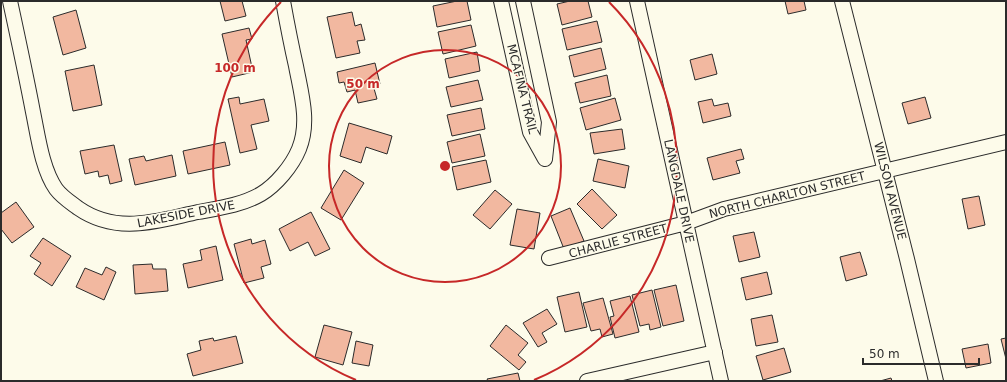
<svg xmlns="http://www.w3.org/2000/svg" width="1007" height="382" viewBox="0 0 1007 382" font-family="'DejaVu Sans',sans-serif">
	<rect width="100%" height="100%" fill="#fdfbea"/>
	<path fill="#f2b8a0" stroke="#2b2b2b" d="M220,1H242L246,16L225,21Z
		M457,1H467L471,20L437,27L433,6Z
		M570,1H588L592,17L562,25L557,4Z
		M785,1H804L806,10L788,14Z
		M76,10L86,48L63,55L53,17Z
		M352,12L355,26L361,24L365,40L357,41L360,53L336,58L327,17Z
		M597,21L602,42L567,50L562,29Z
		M471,25L476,46L443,54L438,32Z
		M249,28L252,39L246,40L253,72L232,77L222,34Z
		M601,48L606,69L574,77L569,56Z
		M477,52L480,71L449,78L445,59Z
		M712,54L717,74L695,80L690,60Z
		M375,63L380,84L373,85L377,99L358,103L355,90L347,92L344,82L339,83L337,72Z
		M94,65L102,105L73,111L65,71Z
		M607,75L611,96L580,103L575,83Z
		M478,80L483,100L451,107L446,87Z
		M239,97L240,104L264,99L269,121L251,125L257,149L240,153L228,99Z
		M925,97L931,118L908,124L902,103Z
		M615,98L621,120L586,130L580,108Z
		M712,99L714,106L728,103L731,116L703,123L698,102Z
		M481,108L485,129L452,136L447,115Z
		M349,123L392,136L387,154L366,147L361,163L340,156Z
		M622,129L625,149L594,154L590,133Z
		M480,134L485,156L452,163L447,142Z
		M225,142L230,165L188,174L183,151Z
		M114,145L122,181L110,184L108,175L99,177L98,171L85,174L80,151Z
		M741,149L744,159L736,161L740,173L713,180L707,158Z
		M172,155L176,176L135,185L129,159L144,156L146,161Z
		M598,159L629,166L625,188L593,181Z
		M486,160L491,182L457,190L452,167Z
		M344,170L364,183L341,220L321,208Z
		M592,189L617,215L602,229L577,204Z
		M495,190L512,204L490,229L473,215Z
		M979,196L985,225L968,229L962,199Z
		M16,202L34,227L12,243L1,229V213Z
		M570,208L584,241L564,249L551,216Z
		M517,209L540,213L534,249L510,245Z
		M311,212L330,249L315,256L308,242L290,251L279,229Z
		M754,232L760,257L739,262L733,236Z
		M43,238L71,256L52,286L34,274L41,263L30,256Z
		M251,239L252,244L265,240L271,264L261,267L264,278L244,283L234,244Z
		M216,246L223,280L188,288L183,264L202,260L200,250Z
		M860,252L867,275L846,281L840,257Z
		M152,264L153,269H166L168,291L135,294L133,265Z
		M106,267L116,272L104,300L76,287L85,268L102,275Z
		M767,272L772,294L746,300L741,278Z
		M676,285L684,321L663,326L654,290Z
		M652,290L661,327L650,330L649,324L640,326L632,295Z
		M579,292L587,327L565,332L557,297Z
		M630,296L639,332L615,338L610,317L614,316L610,301Z
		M603,298L613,334L602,337L600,329L591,331L583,303Z
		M547,309L557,324L542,333L547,342L538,347L523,323Z
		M772,315L778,342L756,346L751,319Z
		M324,325L352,332L343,365L315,357Z
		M506,325L528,343L518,355L526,362L519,370L490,346Z
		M236,336L243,363L193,376L187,354L201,350L199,341L213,338L214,341Z
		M1006,338V359L1001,339Z
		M356,341L373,345L369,366L352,363Z
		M988,344L991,363L966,368L962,349Z
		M784,348L791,372L763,380L756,356Z
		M518,373L520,381H488L487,379Z
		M891,378L892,381H880Z"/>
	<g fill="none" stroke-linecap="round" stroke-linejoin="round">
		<g stroke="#2b2b2b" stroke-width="16">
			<path id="street" d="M10,1C18,38 26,75 33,112C38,136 42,169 56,189C62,197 70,202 78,208C117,235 156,221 198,212C220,208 242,205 261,194C276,185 292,166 299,149C310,122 301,93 296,66C291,44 287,23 283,1
				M501,1L530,132L545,159
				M523,1L549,122L545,159
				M637,1L721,381
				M842,1L907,259L936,381
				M549,258L686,223L724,209L1006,142
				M587,381L715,352"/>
		</g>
		<use href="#street" stroke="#fdfbea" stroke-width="14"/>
	</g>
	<g fill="none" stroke="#c62828" stroke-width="2">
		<circle cx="445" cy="166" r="116"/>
		<path d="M356 380A232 232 0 0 1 281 2M609 2A232 232 0 0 1 534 380"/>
	</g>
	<g text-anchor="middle" stroke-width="3" stroke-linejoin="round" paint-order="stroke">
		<g font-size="12" fill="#2b2b2b" stroke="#fdfbea">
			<text transform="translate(522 89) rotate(76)" y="4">MCAFINA TRAIL</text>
			<text transform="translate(679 191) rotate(78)" y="4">LANGDALE DRIVE</text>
			<text transform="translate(890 191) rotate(76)" y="4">WILSON AVENUE</text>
			<text transform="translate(787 195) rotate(-14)" y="4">NORTH CHARLTON STREET</text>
			<text transform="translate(186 214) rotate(-11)" y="4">LAKESIDE DRIVE</text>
			<text transform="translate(618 241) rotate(-15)" y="4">CHARLIE STREET</text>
		</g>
	</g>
	<circle cx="445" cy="166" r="6" fill="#c62828" stroke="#fdfbea" stroke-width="2"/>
	<g font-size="12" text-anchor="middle" font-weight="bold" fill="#c62828" stroke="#fdfbea" stroke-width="3" stroke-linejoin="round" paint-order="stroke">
		<text x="235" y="72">100 m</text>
		<text x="363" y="88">50 m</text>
	</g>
	<rect width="1007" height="382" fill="none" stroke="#2b2b2b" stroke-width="4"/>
	<path d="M863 358v6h116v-6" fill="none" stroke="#2b2b2b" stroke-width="2"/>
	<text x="869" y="358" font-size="12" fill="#2b2b2b" stroke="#fdfbea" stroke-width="3" paint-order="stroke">50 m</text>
</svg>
